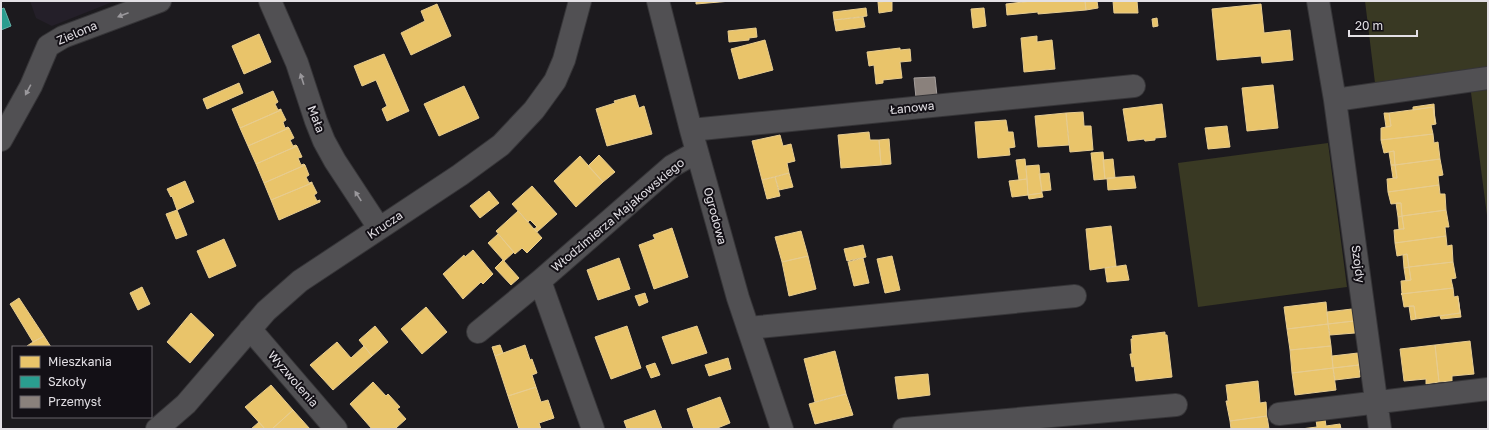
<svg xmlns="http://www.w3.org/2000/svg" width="1489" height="430" viewBox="0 0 1489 430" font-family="'Golos Text',sans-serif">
	<rect width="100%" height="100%" fill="#1c1a1e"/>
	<path fill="#241f29" d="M30,1H115L52,26L36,18Z"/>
	<path fill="#393923" d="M1365,1H1488V69L1375,83Z
		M1488,83V223L1470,85Z
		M1328,143L1347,287L1198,307L1178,163Z"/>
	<path fill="#e9c46a" stroke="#e7cc8f" d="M696,1H731L696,4Z
		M892,1V11L879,13L878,2Z
		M1032,1H1085L1086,10L1038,14V12L1007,15L1006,4Z
		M1085,1H1097L1098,8L1086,10Z
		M1113,1H1137L1138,13H1114Z
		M437,4L451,36L411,55L401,33L425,21L421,11Z
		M1261,4L1264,33L1290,30L1293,60L1262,63L1261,56L1217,60L1212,9Z
		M866,8L867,16L834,20L833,12Z
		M984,8L986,26L973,28L971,9Z
		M863,17L865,27L836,31L834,20Z
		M1157,18L1158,26L1153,27L1152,19Z
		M756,28L757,37L749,38V40L729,42L728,31Z
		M259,34L271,62L244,74L232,46Z
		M1037,36V42L1052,40L1055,69L1024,72L1021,38Z
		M765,40L773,70L739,79L731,49Z
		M900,48V50L910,49L911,61L900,62L902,78L883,80V83L876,84L874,65L869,66L867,52Z
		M384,54L409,111L387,121L382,109L387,106L376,80L362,86L354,66Z
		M239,83L243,93L207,109L203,99Z
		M1273,85L1278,128L1247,131L1242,88Z
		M464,86L479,118L439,136L424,104Z
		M273,91L278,102L275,104L278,110L281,109V110L240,128L232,109Z
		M635,95L639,108L644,106L652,134L607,146L596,109L615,103L614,101Z
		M1162,104L1166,137L1155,138V140L1145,141L1144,139L1128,141L1123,109Z
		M1434,104L1435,123L1433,107L1413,110V107Z
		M1433,107L1436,124L1431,125L1433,134L1381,140V128L1391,126L1389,113Z
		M281,110L286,120L283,122L285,128L288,127L289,128L248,146L240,128Z
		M1083,112L1084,126H1091L1093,150L1070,152L1066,113Z
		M1066,113L1069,145L1038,147L1035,116Z
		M1384,113H1389L1391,126L1386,127Z
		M1006,120L1008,132H1013L1015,147L1009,148L1010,155L978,158L975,122Z
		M1227,126L1230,147L1208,149L1205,128Z
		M289,128L294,138L290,140L293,146L296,145L297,146L256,164L248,146Z
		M869,132L870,140H879L881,165L841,168L838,135Z
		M1433,134L1434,143L1438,142L1440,159L1395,165L1394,151L1384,153L1381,140Z
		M780,135L783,146L791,144L795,161L787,163L789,173L762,180L752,141Z
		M889,139L891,164L881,165L879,140Z
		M297,146L302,157L298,158L301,165L304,164L305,165L264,183L256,164Z
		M1394,151L1395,165H1391L1389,152Z
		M1103,152L1105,179L1094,180L1091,153Z
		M599,155L615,172L603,182L588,166Z
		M580,156L603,182L576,207L554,181Z
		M1025,159L1027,179L1019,180L1016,160Z
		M1113,159L1115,178L1105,179L1103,160Z
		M1440,159L1443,175L1438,176L1439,185L1388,192L1387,179L1397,178L1395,165Z
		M305,165L309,175L306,177L309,183L312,182V183L271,200L264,183Z
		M1039,165L1042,193L1028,195L1026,166Z
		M1391,165H1395L1397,178H1393Z
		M789,173L793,187L779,190L775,177Z
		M1049,173L1051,190L1042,191L1039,174Z
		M1134,176L1136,188L1108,190L1107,178Z
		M775,177L780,196L767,199L762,180Z
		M1027,179L1028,195L1012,197L1009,181Z
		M185,181L194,202L177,210L172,196L171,197L167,189Z
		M312,183L317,193L314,195L317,201L320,200V202L279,220L271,200Z
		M1439,185L1440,194H1445L1446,210L1402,216L1401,203L1391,204L1388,192Z
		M532,186L557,214L537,232L534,229L537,227L530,220L528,222L512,204Z
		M489,191L499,203L480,218L470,206Z
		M1042,193L1043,197L1029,199L1028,195Z
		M1396,203H1401L1402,216L1398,217Z
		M177,210L187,235L176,239L166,214Z
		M1446,210L1449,227H1445L1446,236L1395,243L1394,230L1404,229L1402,216Z
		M518,211L542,238L527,253L522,248L515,254L496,231Z
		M1402,216L1404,229H1399L1398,217Z
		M1111,226L1116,266L1090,270L1086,229Z
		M672,228L688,277L654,289L639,245L655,239L653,235Z
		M801,231L808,256L782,262L775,237Z
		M498,234L514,252L504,261L488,243Z
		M1446,236L1447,246L1452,245L1453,262L1409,267L1407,254L1397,256L1395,243Z
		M224,239L236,266L209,278L197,251Z
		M863,245L866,257L847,261L844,249Z
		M473,250L493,274L483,284L481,282L463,299L443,274L464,255L465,257Z
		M1407,254L1409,267L1404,268L1403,255Z
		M808,256L816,289L789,296L782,262Z
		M892,256L900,290L885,293L877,259Z
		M619,258L630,289L598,300L587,270Z
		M863,258L869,283L854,286L848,262Z
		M503,260L519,278L511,285L495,268Z
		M1453,262L1456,278L1451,279L1453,288L1401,294L1402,293L1401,281L1411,280L1409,267Z
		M1126,265L1129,280L1107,282L1105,268Z
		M1409,267L1411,280L1406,281L1404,268Z
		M142,287L150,304L138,310L130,293Z
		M1453,288L1454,297L1458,296L1460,313L1416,319L1414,306L1404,307L1402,295L1401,294Z
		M645,293L648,302L639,306L635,296Z
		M19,298L44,336L33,342L10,304Z
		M1458,298L1461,317L1441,319L1440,316L1460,313Z
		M1326,302L1328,324L1287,329L1284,307Z
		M1409,306H1414L1416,319L1411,320Z
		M426,307L447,332L422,354L401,329Z
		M1352,309L1354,321L1328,324L1327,312Z
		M191,313L214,335L190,363L167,342Z
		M1354,321L1355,333L1330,335L1328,324Z
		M1328,324L1331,346L1290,350L1287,329Z
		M375,326L388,342L372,356L359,340Z
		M627,326L641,368L611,379L595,337Z
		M697,326L707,353L672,364L662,337Z
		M1165,332V335H1167L1172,377L1136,381L1134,366L1132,367L1130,354H1132L1131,339H1133L1132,336Z
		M44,336L51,347L27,346L33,342Z
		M1470,341L1474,374L1452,376V381L1439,382L1435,345Z
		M337,342L351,358L364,346L372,356L333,390L310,365Z
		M500,345L503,353L495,356L492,347Z
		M525,345L530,360L532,359L537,373L532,375L536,387L508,396L495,356Z
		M1435,345L1439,382L1426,384V379L1404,381L1400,349Z
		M1331,346L1333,368L1292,373L1290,350Z
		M835,351L846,394L815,402L804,359Z
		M1358,353L1359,365L1333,368L1332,356Z
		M728,358L731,369L709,376L705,365Z
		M655,363L660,375L651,378L646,366Z
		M1359,365L1360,377L1335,380L1333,368Z
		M1333,368L1336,390L1295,395L1292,373Z
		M928,374L930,395L898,399L895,377Z
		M1258,381L1260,403L1266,402L1267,416L1230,421L1226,401H1228L1226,385Z
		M373,382L386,396L388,394L400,407L397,409L406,419L396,428L397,429H372L350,404Z
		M271,385L293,410L272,429H265L245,407Z
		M536,387L541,402L548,400L554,418L539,423L541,429H519L508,396Z
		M846,394L853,415L815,424L809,404Z
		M720,397L730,423L715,429H694L687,409Z
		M293,410L310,429H272Z
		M655,410L662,429H627L624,421Z
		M1267,416L1269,429H1231L1230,421Z
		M1325,419L1326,426L1340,424L1341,429H1301L1317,427L1316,420Z
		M259,422L265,429H251Z"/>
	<path fill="#2a9d8f" stroke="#62b1a9" d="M4,8L11,26L1,30V9Z"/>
	<path fill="#8a817c" stroke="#a59e9c" d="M935,77L937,96L916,98L914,78Z"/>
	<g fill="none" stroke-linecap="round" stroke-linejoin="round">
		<g stroke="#363538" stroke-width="24">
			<path id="minor" d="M270,1L297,63L316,121L324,141L335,161L379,228
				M658,1L691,130L738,298L782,429
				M1318,1L1335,100L1488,78
				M1335,100L1380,429
				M691,130L1134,86
				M1,140L31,86L48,46L63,37L160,1
				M748,328L1075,296
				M250,329L336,429
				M478,332L540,281
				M1279,414L1488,389
				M157,429L186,404L266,311L300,281L460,175L501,145L534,110L555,81L564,60L580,1
				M593,429L540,281L672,166L697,152
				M904,429L1176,405"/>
		</g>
		<use href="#minor" stroke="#515053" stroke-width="22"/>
	</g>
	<defs><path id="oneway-solid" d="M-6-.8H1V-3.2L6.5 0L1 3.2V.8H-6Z"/></defs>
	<g fill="#9a989c">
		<use href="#oneway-solid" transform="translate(123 15) rotate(159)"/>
		<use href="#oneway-solid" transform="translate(302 79) rotate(-108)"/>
		<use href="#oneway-solid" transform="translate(28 90) rotate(118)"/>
		<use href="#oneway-solid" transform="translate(358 196) rotate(-123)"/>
	</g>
	<g text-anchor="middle" stroke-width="4" stroke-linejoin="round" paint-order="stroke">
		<g font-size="12" fill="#e3e0e5" stroke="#131016">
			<text transform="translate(77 33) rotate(-23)" y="4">Zielona</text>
			<text transform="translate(912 108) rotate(-6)" y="4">Łanowa</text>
			<text transform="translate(316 119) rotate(69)" y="4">Mała</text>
			<text transform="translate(618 215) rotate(-40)" y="4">Włodzimierza Majakowskiego</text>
			<text transform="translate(715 216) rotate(75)" y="4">Ogrodowa</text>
			<text transform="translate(385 225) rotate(-34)" y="4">Krucza</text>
			<text transform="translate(1358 264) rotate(82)" y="4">Szojdy</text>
			<text transform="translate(293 379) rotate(49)" y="4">Wyzwolenia</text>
		</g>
	</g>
	<rect width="1489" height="430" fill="none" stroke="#e3e0e5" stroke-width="4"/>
	<rect x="12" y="346" width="140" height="72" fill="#131016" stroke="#666369"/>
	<rect x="20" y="356" width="20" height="12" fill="#e9c46a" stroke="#666369"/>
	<text x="48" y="366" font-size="12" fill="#e3e0e5">Mieszkania</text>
	<rect x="20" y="376" width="20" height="12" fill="#2a9d8f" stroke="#666369"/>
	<text x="48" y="386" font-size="12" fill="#e3e0e5">Szkoły</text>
	<rect x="20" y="396" width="20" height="12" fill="#8a817c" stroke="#666369"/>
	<text x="48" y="406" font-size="12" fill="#e3e0e5">Przemysł</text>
	<path d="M1349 30v6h68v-6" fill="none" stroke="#e3e0e5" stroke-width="2"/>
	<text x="1355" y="30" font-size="12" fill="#e3e0e5" stroke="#131016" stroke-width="3" paint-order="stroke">20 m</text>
</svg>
